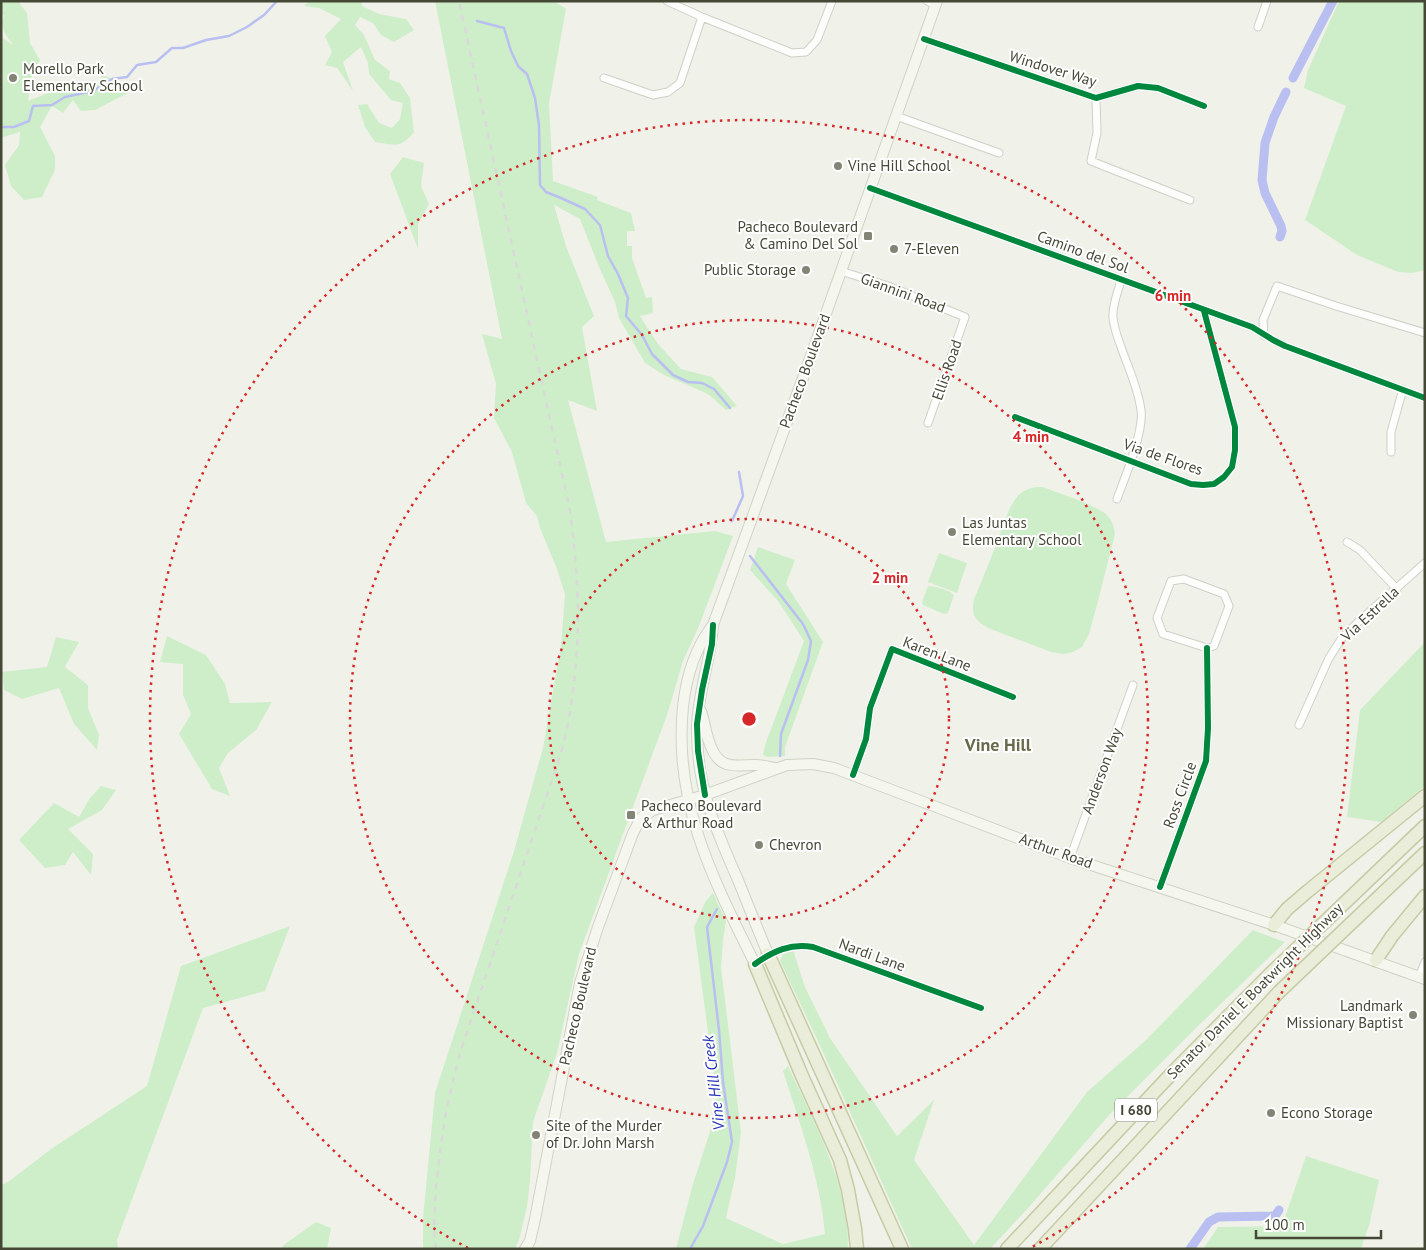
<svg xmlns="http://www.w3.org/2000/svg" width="1426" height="1250" viewBox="0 0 1426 1250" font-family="'PT Sans',sans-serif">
	<rect width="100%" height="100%" fill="#f0f2ea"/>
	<path fill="#ceeec9" d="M1,1H20V4L27,13L30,43L40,60L31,78L28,101L61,88L72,81L93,91L103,75L112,79L110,91L119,86L130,92L95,110L81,111L73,100L63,113L52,106L40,127L55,156V170L42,197L24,200L11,186L5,165L19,145L20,132L1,138V37L13,45C5,34 0,29 4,15L1,16Z
		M309,1H361L362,6L379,14L406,19L414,30L394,42L381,35L373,23L360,17L355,25L364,35L375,60L390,71L389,79L400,83L410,98L414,132C400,149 396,145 375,142L365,127L358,105L367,104L379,123L392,128L400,119L403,103L391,100L369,74L368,63L361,47L343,62L353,91L337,68L325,65L332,52L325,36L341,19L319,8L304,6Z
		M435,1H554L566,9L549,103L553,181L598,197L597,200L631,213L635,231H627V246H632V258L646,298L652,297L653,313L640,316L658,344L681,369L712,377L737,406L726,410L708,394L664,375L645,363L619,318L615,302L599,267L580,219L554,205L566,246L594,316L582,327L597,411L568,400L606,542L715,531L733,536L699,626L683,661L668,712L579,954L557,1053L533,1122L530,1181L527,1207L519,1240L515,1249H423V1218L435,1093L514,851L543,748L561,646L565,594L557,569L540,528L537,516L526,503L512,452L494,418L496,384L482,334L502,339Z
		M1339,1H1425V270L1412,273L1398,272L1357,255L1305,220L1346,106L1304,88L1308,70Z
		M403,157L424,163L421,186L429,204L418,224V249L390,174Z
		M1037,487H1043C1058,493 1099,506 1108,516C1113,522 1114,527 1115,534L1098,601L1089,634L1082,647L1073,652L1064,654L1051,652L988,628C974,620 971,614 974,599C983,578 991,558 999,537C1004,524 1007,512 1014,501C1020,492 1027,488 1037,487Z
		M758,547L795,560L786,584L823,642L785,747V756L767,757L763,755L765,745L804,641L778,601L750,570Z
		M939,553L967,563L957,593L928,582Z
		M928,586C936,586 949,590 954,595L948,613L944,614L923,605L922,602Z
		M167,636L206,655L225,684L230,703L272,702L256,730L228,753L219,768L230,796L212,789L179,734L191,714L183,695V664L160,662Z
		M56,637L79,642L65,667L88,685V708L99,735L97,750L74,724L59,688L22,699L4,690L2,672L47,667Z
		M1425,642V786L1381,822L1347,817L1360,710Z
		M101,786L116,790L102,810L68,829L93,854L91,875L73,852L65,865L45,868L19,840L54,803L79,817L90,798Z
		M713,893L726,921L723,940L721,967L741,1132L735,1178L726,1218L783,1244L825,1234C820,1178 800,1124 783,1071L788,1066C809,1111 834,1158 844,1206C847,1220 848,1235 848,1249H676L692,1187L718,1107L694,927L705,902Z
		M290,926L265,991L203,1008L117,1240L118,1249H1V1185L8,1182L51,1149L147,1086L181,966Z
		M1253,930L1285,942L1199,1025L1110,1114L1029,1207L990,1249H912L817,1039L780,961L783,954L793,950L805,987L830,1038L897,1136L934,1100L914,1160L974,1245L1087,1092L1145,1041Z
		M1306,1156L1379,1180L1370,1222L1361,1249H1203L1218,1227L1282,1226Z
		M316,1222L331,1228L327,1249H281L285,1244Z"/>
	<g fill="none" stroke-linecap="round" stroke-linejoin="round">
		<path stroke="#b9bff1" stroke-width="2.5" d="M477,21L504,28L511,51L518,66L527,74L535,98L539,125L540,185L546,192L561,198L585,209L600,225L608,256L618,274L628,298L626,316L642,335L652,354L673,375L688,382L702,383L714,389L730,408
			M1,127H14L29,121L33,106L52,105L65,97L93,91L112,79L127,77L137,65L156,62L172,48H183L206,40L229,36L247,27L264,15L277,1
			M732,521L743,496L739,472
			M750,556L803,624L811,641L808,660L781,734L780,756
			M690,1249L703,1226L727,1162L732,1142L723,1082L719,1030L707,927L717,909"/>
		<path stroke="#b9bff1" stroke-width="9" d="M1293,78L1333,1
			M1280,237L1282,231L1281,226L1265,193L1262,180L1265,143L1274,117L1286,92
			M1190,1249L1209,1222L1218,1217L1275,1216L1279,1210"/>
		<g stroke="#ced0c8" stroke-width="9">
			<path id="street" d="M667,1L702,17L792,53L806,52L817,40L832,1
				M927,1L936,5
				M1258,27L1267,1
				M924,39L1096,98L1138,86L1158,88L1204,106
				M604,78L653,95L668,92L680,83L702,17
				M1096,98L1097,133L1091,161L1190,200
				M896,116L999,153
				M870,188L1252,327L1273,340L1285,346L1425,398
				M841,271L888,286L965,317L928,423
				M1264,336L1263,320L1277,286L1336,306L1425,333
				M1015,417L1191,484L1203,485L1214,484L1224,477L1232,467L1235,450V427L1204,311
				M1391,452V432L1403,389
				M1117,499C1125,477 1144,432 1141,410C1138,387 1127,365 1120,344C1117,336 1114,326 1113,318C1112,305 1118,292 1121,280
				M1347,542L1360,550L1397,589
				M1184,579L1224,594L1229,606L1214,646L1207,648L1163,634L1157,618L1171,581Z
				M1299,725L1329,658L1342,638L1358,622L1425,563
				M853,775L866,739L870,708L892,649L1013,697
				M1070,858L1133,685
				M1160,887L1206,761L1208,728L1207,648
				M755,964C773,951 791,943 813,947L981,1008
				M1419,977L1425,962"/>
		</g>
		<g stroke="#cfd3c3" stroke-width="12">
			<path id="secondary" d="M712,626C694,650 686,678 683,707C673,803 714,881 755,964
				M701,711C705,723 706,737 712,749C721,770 736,765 756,765C762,765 769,767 775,768
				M768,954C758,930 748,905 738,880C715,828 696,785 697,727C698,692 711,659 713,625L807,367L937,1
				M525,1249L530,1241L535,1219L580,983L598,927L633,833L641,818L653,810L705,795L787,765L813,764L834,768L1070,858L1274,925L1425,979"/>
		</g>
		<g stroke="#c6cba4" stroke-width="15">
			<path id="highway" d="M1355,893L1425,826
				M1364,911L1425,853
				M1274,925L1287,909L1308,891L1425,796
				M768,954L902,1249
				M1376,960L1392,936L1425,896
				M755,964L802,1076L840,1160L848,1190L855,1229L857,1249
				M1007,1249L1174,1071L1270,974
				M1040,1249L1279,992"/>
		</g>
		<use href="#street" stroke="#fdfdfc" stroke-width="7"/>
		<use href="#secondary" stroke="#f5f7ef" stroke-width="10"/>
		<use href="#highway" stroke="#e9edd9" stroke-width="12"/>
		<path stroke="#d9d9d8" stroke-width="2.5" stroke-dasharray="6 6" stroke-linecap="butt" d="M436,1249L434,1226L436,1187L440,1152L446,1111L460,1053L562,750C582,668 581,594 570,511L459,1"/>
		<g stroke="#c6cba4" stroke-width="15" stroke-linecap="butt">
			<path id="highway-bridge" d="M1270,974L1355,893
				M1279,992L1364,911"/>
		</g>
		<use href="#highway-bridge" stroke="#e9edd9" stroke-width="12"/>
		<g stroke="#fff" stroke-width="9">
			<path id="cycleway" d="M924,39L1096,98L1138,86L1158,88L1204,106
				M870,188L1252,327L1273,340L1285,346L1425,398
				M1015,417L1191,484L1203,485L1214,484L1224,477L1232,467L1235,450V427L1204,311
				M853,775L866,739L870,708L892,649L1013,697
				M705,795L698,751L697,724L702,690L712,644L713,625
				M1160,887L1206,761L1208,728L1207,648
				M755,964C773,951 791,943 813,947L981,1008"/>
		</g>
		<use href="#cycleway" stroke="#00873e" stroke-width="6"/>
	</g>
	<g fill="none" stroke="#d62828" stroke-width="2.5" stroke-dasharray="2.5 5">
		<circle cx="749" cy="719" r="200"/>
		<circle cx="749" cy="719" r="399"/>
		<path d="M468 1248A599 599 0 1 1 1030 1248"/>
	</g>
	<g fill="#828475" stroke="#fff" stroke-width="2">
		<circle cx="13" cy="78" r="5"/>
		<circle cx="838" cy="166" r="5"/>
		<rect x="863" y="231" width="10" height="10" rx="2.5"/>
		<circle cx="894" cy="249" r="5"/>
		<circle cx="806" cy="270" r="5"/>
		<circle cx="952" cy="532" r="5"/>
		<rect x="626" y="810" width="10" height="10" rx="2.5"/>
		<circle cx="759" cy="845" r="5"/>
		<circle cx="1413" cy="1015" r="5"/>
		<circle cx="1271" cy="1113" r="5"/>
		<circle cx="536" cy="1135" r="5"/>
	</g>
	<g text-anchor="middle" stroke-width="4" stroke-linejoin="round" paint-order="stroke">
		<rect fill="#fff" stroke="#7e7f72" stroke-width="1" x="1115" y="1098.5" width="42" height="23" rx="4"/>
		<g font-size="14" font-weight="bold" fill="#464836">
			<text x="1136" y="1115">I 680</text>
		</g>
		<g font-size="15" fill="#464836" stroke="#fff" text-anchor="start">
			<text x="23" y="74">Morello Park<tspan x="23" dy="17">Elementary School</tspan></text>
			<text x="848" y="171">Vine Hill School</text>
			<text x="858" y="232" text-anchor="end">Pacheco Boulevard<tspan x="858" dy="17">&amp; Camino Del Sol</tspan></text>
			<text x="904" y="254">7-Eleven</text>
			<text x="796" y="275" text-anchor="end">Public Storage</text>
			<text x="962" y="528">Las Juntas<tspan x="962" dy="17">Elementary School</tspan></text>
			<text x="641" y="811">Pacheco Boulevard<tspan x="641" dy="17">&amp; Arthur Road</tspan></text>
			<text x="769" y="850">Chevron</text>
			<text x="1403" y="1011" text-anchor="end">Landmark<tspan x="1403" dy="17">Missionary Baptist</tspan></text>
			<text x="1281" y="1118">Econo Storage</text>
			<text x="546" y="1131">Site of the Murder<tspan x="546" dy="17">of Dr. John Marsh</tspan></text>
		</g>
		<g font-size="15" fill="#464836" stroke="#fff">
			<text transform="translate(1053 69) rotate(17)" y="5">Windover Way</text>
			<text transform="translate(1083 252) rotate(20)" y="5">Camino del Sol</text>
			<text transform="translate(903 293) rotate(20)" y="5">Giannini Road</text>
			<text transform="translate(947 370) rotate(-71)" y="5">Ellis Road</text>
			<text transform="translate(805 371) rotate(-70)" y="5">Pacheco Boulevard</text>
			<text transform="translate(1163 457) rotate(19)" y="5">Via de Flores</text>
			<text transform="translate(1370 614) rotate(-43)" y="5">Via Estrella</text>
			<text transform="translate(937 654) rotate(21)" y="5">Karen Lane</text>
			<text transform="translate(1102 771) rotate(-70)" y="5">Anderson Way</text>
			<text transform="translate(1180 795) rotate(-70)" y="5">Ross Circle</text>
			<text transform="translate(1056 851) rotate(20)" y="5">Arthur Road</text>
			<text transform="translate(872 955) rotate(20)" y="5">Nardi Lane</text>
			<text transform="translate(1255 991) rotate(-45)" y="5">Senator Daniel E Boatwright Highway</text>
			<text transform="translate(578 1006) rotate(-77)" y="5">Pacheco Boulevard</text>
		</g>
		<g font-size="16" font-style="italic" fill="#2936ba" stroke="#fff">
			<text transform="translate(713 1083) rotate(-97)" y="6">Vine Hill Creek</text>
		</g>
		<g font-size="18" font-weight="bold" fill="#696c4c" stroke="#fff">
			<text x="998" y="751">Vine Hill</text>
		</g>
	</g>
	<circle cx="749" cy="719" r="8" fill="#d62828" stroke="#fff" stroke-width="2.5"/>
	<g font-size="15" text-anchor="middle" font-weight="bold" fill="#d62828" stroke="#fff" stroke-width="4" stroke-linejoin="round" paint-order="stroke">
		<text x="1173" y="301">6 min</text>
		<text x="1031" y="442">4 min</text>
		<text x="890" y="583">2 min</text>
	</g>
	<rect width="1426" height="1250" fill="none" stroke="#464836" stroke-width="5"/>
	<path d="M1256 1230v8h125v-8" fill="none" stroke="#464836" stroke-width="2.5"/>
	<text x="1264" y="1230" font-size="15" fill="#464836" stroke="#ffffff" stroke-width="4" paint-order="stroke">100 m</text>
</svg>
